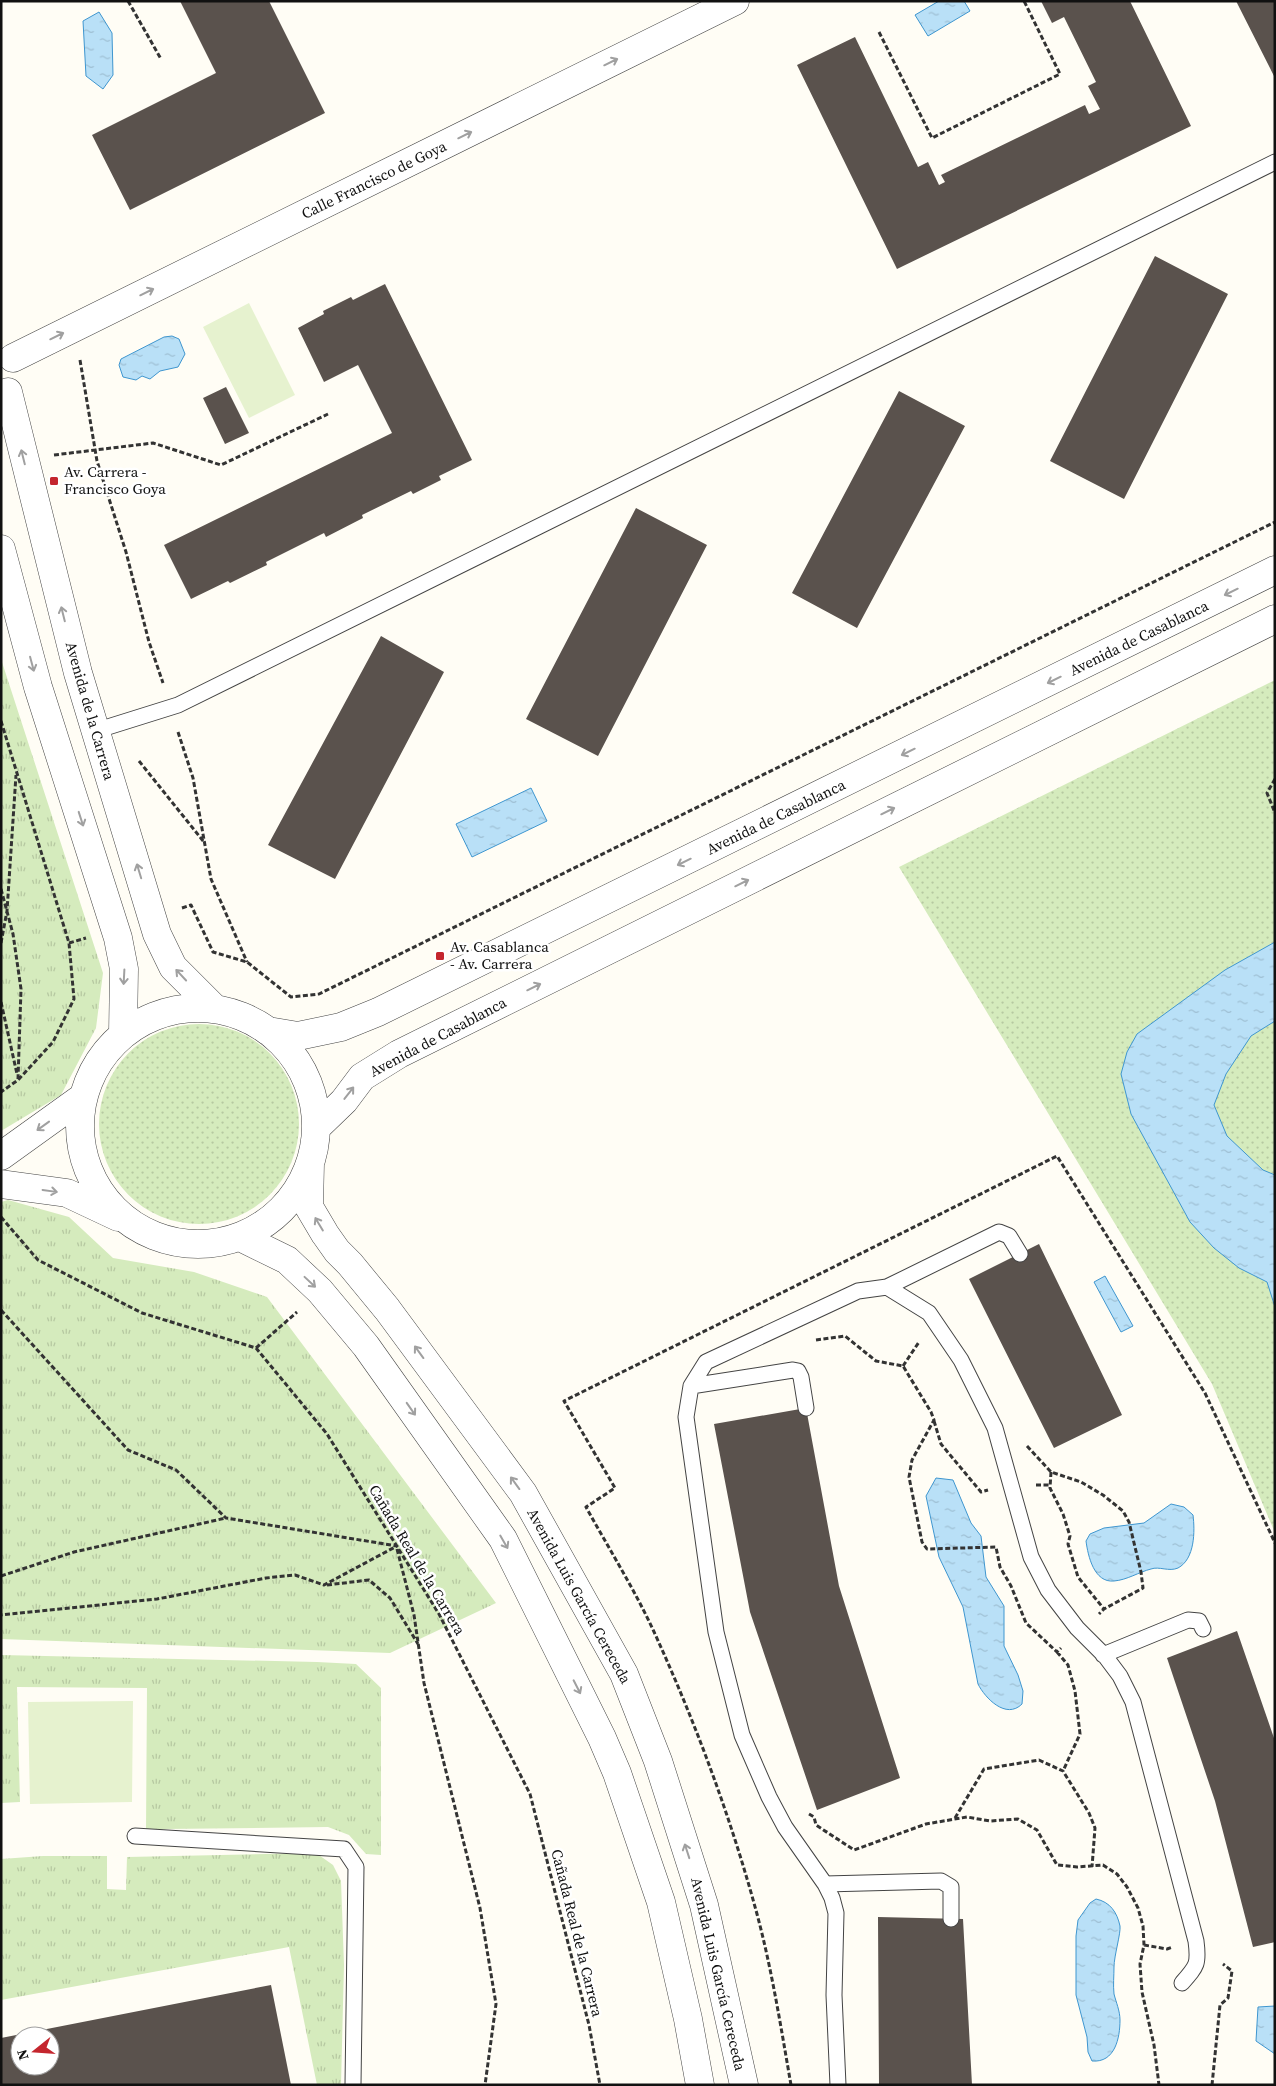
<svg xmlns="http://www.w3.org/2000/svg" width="1276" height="2086" viewBox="0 0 1276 2086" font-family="'Source Serif 4',serif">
	<defs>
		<pattern id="grass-dots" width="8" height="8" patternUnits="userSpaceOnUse" patternTransform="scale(1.25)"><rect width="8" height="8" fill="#d5ebbd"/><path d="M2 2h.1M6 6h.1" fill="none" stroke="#b6c8a1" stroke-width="1.8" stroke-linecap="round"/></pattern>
		<pattern id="park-tufts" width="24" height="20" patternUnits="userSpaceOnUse" patternTransform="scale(1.25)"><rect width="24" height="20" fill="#d5ebbd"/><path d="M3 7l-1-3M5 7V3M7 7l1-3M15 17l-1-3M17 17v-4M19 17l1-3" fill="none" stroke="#b6c8a1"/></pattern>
		<pattern id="water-ripples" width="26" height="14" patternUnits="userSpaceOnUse" patternTransform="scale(1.25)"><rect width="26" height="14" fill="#b9e0f7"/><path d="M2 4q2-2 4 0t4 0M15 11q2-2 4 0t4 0" fill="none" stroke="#9ebfd3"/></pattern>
	</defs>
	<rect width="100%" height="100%" fill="#fffdf5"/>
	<path fill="url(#grass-dots)" d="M1275,680V1533L1212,1384L899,867Z
		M99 1124a100 100 0 1 1 200 0a100 100 0 1 1-200 0Z"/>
	<path fill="url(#park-tufts)" d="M1,659L103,973L96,1028L61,1095L1,1131Z
		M8,1200L69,1217L113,1258L194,1272L267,1297L496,1603L390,1653L1,1639V1202Z
		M1,1655L317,1662L356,1664L381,1688V1855L366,1854L349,1835L328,1827L166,1829L146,1831L147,1688L17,1687L20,1802L1,1803Z
		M316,1853L333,1865L341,1881L344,1965L341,2085H317L289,1947L1,2000V1859L43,1856H107V1889L126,1890L127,1857Z"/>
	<path fill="#e6f2cf" d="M249,303L295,395L249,418L203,327Z
		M133,1701L132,1802L30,1804L28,1702Z"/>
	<path fill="url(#water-ripples)" stroke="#3f96cf" d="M939,1H964L970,11L928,36L915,15Z
		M99,12L112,33L113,75L103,89L86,76L83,21Z
		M172,336L179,339L185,354L178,367L160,371L150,379L142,376L136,380L123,377L119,365L121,359L164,337Z
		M531,788L547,821L472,857L456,824Z
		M1275,942V1021L1251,1036L1226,1074L1214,1105L1227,1136L1263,1170L1275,1175V1307L1267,1282L1239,1268L1214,1248L1190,1222L1131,1114L1121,1074L1127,1052L1137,1034L1225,970Z
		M1105,1276L1133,1326L1121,1332L1094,1282Z
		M936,1478L953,1480L971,1523L981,1536L986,1577L1004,1606V1646L1018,1675L1023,1691L1022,1704C1006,1720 985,1698 978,1684L963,1607L939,1557L926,1496Z
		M1171,1504L1184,1507L1193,1515C1195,1531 1195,1559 1178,1568C1169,1572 1159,1566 1151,1569C1139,1572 1127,1580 1114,1581C1094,1583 1088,1556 1086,1541L1090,1534L1104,1528L1144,1523Z
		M1096,1899C1110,1902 1117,1912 1120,1926C1121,1933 1114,1956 1114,1967C1114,1976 1113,1985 1114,1994C1116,2002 1120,2011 1120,2020C1120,2038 1115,2063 1092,2061L1088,2052L1087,2037L1076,1995V1936L1078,1920L1090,1903Z
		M1275,2006V2054L1256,2041L1258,2007Z"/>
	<path fill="#5a524d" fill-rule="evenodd" d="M180,1H269L325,113L130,210L92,135L216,73Z
		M1041,1H1130L1191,126L897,269L797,65L855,37L918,167L928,162L939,185L945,182L941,175L1085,105L1089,114L1100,109L1088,86L1096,82L1064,17L1052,23Z
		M1236,1H1275V78Z
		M1155,256L1228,294L1124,499L1050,461Z
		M385,284L472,460L439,476L441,480L413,494L411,491L362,515L363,518L326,537L324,533L266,562L267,565L230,583L228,581L191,599L164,545L392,433L358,365L324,382L298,328L324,314L323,311L351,297L353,300Z
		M226,387L249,433L225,444L203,398Z
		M899,391L965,426L857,628L792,593Z
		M636,508L707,545L598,756L526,719Z
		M381,636L444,672L335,879L268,845Z
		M1039,1244L1122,1415L1054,1448L969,1279Z
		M806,1408L839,1586L900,1778L817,1810L750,1612L714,1424Z
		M1237,1631L1275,1741V1942L1253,1947L1215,1801L1167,1658Z
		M878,1917L963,1919L972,2085H879Z
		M271,1985L291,2085H1V2038ZM20,2036H50V2066H20Z"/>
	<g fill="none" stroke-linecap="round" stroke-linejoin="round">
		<g stroke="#444" stroke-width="17">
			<path id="service" d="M95,731L178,705L1275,162
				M887,1287L999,1232L1009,1236L1020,1254
				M691,1386L793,1370L798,1371L801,1377L806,1408
				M1103,1655L1188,1620L1199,1621L1203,1629
				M135,1836L344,1849L356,1867L353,2085
				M825,1884L941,1881L951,1887V1919
				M838,2085L834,1995L836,1913L832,1898L825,1884L785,1827L769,1797L742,1735L716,1632L686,1417L691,1386L706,1362L858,1291L887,1287L929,1313L961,1360L995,1428L1031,1557L1048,1590L1077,1628L1105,1656L1120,1676L1133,1702L1196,1941C1199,1964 1197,1966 1182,1983"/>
		</g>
		<g stroke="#444" stroke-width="29">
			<path id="minor" d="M13,358L735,1
				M8,392L78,673L157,934L173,967L215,1009
				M1,549L38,687L118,938L124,969L123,1034
				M80 1126a118 118 0 1 1 236 0a118 118 0 1 1-236 0Z
				M268,1031L298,1036L341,1027L378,1012L1275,570
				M316,1128L344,1101L362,1077L399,1054L1275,619
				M1,1156L83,1097
				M310,1163L309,1207L325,1234L337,1251L350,1264L387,1309L523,1493L624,1674L658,1761L704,1905L744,2085
				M1,1184L67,1193L118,1217
				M240,1237L287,1260L320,1291L366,1346L503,1539L602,1738L617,1773L661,1902L688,2019L700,2085"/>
		</g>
		<path stroke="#333" stroke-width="3" stroke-dasharray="5 2.5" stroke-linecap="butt" d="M128,1L161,59
			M879,32L932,138L1060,74L1024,1
			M80,360L97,461L126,552L149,642L163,683
			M54,455L153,443L221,465L328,414
			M1,721L69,943L74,999L53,1042L18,1080L1,1092
			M178,732L193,778L211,879L247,962
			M139,761L204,842
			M1275,779L1267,793L1275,813
			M1,889L13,934L21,989L18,1079
			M182,908L191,905L213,952L247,962L291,997L319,994L1275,522
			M1,943L7,911L16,775
			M69,943L86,938
			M1,1002L17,1074
			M1,1217L38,1260L142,1313L256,1348L327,1434L439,1614L530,1794L589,2025L600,2085
			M1,1310L128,1450L176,1470L226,1518L397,1546L324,1585L295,1575L266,1578L157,1599L1,1615
			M816,1340L845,1336L876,1361L903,1366L931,1412L934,1420L912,1460L909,1477L922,1542L927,1549L996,1547L1000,1567L1011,1586L1026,1623L1057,1652L1061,1648
			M256,1348L297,1312
			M903,1366L919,1342
			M934,1421L941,1444L981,1492L988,1490
			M1027,1446L1051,1472L1081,1482L1103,1495L1123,1511L1129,1522L1141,1572L1143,1588L1104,1609L1099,1614
			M1051,1472L1050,1488L1063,1514L1070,1536L1068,1544L1078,1577L1104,1609
			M1036,1485H1050
			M397,1549L414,1615L424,1683L480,1908L496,2004L485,2085
			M1,1576L74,1552L226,1518
			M327,1585L369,1580L390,1598L418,1644
			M1057,1652L1068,1665L1075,1691L1080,1734L1063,1771
			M809,1814L814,1817L816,1825L854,1850L926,1824L967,1817L990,1821L1018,1819L1037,1830L1057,1865L1077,1867L1103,1865L1117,1874L1127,1887L1138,1908L1143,1926L1144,1945L1140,1964L1142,1992L1154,2045L1159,2085
			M955,1818L984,1769L1039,1760L1063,1771L1089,1813L1095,1828L1092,1867
			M1144,1945L1167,1949L1173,1947
			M791,2085C781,2028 772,1970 757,1914C731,1818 696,1724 655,1634C635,1590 609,1549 586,1507L615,1488L564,1401L1057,1156L1205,1393L1275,1543
			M1212,2085L1220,2005L1228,1998L1232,1971L1223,1964"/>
		<use href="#service" stroke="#fff" stroke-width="15"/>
		<use href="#minor" stroke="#fff" stroke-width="28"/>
	</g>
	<defs><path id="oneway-shaft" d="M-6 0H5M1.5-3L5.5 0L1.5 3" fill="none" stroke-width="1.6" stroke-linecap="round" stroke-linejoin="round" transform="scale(1.25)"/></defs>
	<g stroke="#a0a0a0">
		<use href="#oneway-shaft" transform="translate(611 62) rotate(-26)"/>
		<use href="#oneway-shaft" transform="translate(465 135) rotate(-26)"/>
		<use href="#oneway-shaft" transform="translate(147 292) rotate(-26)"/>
		<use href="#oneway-shaft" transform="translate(57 336) rotate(-26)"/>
		<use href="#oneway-shaft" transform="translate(23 457) rotate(-104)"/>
		<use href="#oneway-shaft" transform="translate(1231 592) rotate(154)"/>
		<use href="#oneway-shaft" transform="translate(63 614) rotate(-104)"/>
		<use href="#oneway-shaft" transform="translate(32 664) rotate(75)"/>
		<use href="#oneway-shaft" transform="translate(1054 680) rotate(154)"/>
		<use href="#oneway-shaft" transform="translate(908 752) rotate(154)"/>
		<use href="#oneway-shaft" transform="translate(888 811) rotate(-26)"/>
		<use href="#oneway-shaft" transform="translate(81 819) rotate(72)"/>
		<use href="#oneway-shaft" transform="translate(684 862) rotate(154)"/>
		<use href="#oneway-shaft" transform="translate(139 871) rotate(-107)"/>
		<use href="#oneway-shaft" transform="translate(742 883) rotate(-26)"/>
		<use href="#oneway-shaft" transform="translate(181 975) rotate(-133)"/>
		<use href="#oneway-shaft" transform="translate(124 977) rotate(93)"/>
		<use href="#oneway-shaft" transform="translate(534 987) rotate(-26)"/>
		<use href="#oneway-shaft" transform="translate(349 1093) rotate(-52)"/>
		<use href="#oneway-shaft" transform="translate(43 1126) rotate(144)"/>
		<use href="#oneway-shaft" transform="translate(50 1191) rotate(8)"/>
		<use href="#oneway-shaft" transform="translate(319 1224) rotate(-121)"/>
		<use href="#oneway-shaft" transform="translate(310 1282) rotate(43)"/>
		<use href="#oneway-shaft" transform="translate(419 1352) rotate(-126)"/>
		<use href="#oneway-shaft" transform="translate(411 1409) rotate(55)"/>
		<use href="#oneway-shaft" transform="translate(515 1483) rotate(-126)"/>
		<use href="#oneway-shaft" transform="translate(504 1542) rotate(60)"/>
		<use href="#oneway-shaft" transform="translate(577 1687) rotate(63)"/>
		<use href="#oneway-shaft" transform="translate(687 1851) rotate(-108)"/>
	</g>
	<g fill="#c4262e" stroke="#fff" stroke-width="2">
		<rect x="49" y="476" width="10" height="10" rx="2.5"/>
		<rect x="435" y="951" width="10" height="10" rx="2.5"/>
	</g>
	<g text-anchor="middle" stroke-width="5" stroke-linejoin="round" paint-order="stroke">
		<g font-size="15" fill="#111" stroke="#fff">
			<text transform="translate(374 180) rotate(-26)" y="5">Calle Francisco de Goya</text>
			<text transform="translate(1139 638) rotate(-26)" y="5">Avenida de Casablanca</text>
			<text transform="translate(90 711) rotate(74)" y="5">Avenida de la Carrera</text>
			<text transform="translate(776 817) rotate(-26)" y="5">Avenida de Casablanca</text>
			<text transform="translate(438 1037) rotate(-28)" y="5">Avenida de Casablanca</text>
			<text transform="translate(417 1560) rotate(59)" y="5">Cañada Real de la Carrera</text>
			<text transform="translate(579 1596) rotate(61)" y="5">Avenida Luis García Cereceda</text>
			<text transform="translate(577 1933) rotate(76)" y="5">Cañada Real de la Carrera</text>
			<text transform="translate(718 1974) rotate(77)" y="5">Avenida Luis García Cereceda</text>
		</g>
		<g font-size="15" fill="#111" stroke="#fff" text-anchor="start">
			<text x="64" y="477">Av. Carrera -<tspan x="64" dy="17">Francisco Goya</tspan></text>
			<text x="450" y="952">Av. Casablanca<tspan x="450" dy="17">- Av. Carrera</tspan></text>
		</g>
	</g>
	<rect width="1276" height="2086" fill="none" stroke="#111111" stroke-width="5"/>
	<g transform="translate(35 2051) rotate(253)"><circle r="24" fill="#ffffff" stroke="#a0a0a0"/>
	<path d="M0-4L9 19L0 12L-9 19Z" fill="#c4262e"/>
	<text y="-8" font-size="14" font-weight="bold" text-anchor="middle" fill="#111111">N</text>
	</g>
</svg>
